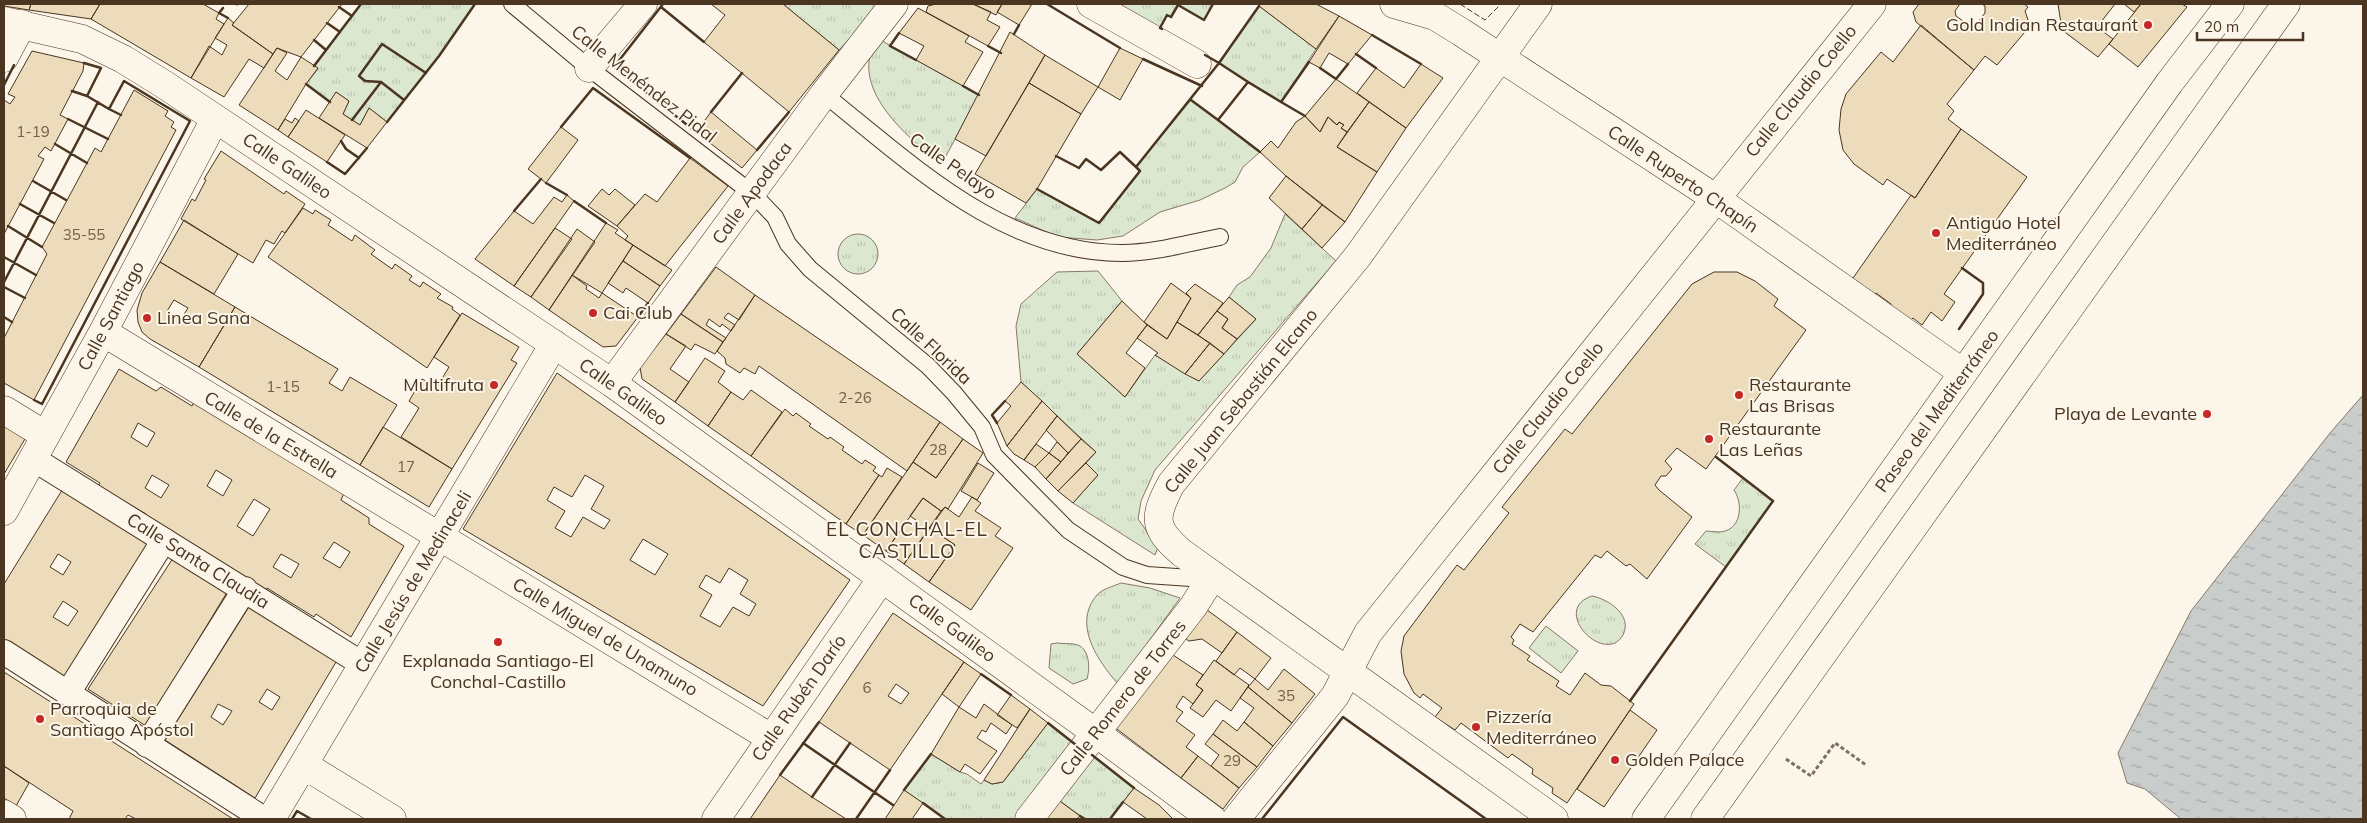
<svg xmlns="http://www.w3.org/2000/svg" width="2367" height="823" viewBox="0 0 2367 823" font-family="Mulish,sans-serif">
	<defs>
		<pattern id="grass-tufts" width="24" height="20" patternUnits="userSpaceOnUse" patternTransform="scale(1.25)"><rect width="24" height="20" fill="#dce7d0"/><path d="M3 7l-1-3M5 7V3M7 7l1-3M15 17l-1-3M17 17v-4M19 17l1-3" fill="none" stroke="#bec7b2"/></pattern>
		<pattern id="water-ripples" width="26" height="14" patternUnits="userSpaceOnUse" patternTransform="scale(1.25)"><rect width="26" height="14" fill="#c9cecd"/><path d="M2 4q2-2 4 0t4 0M15 11q2-2 4 0t4 0" fill="none" stroke="#a5a8a6"/></pattern>
	</defs>
	<rect width="100%" height="100%" fill="#fbf6e9"/>
	<path fill="url(#grass-tufts)" stroke="#887966" d="M361,4H475L439,56L387,122L369,108L360,125L343,114L349,101L336,92L330,102L306,84L318,69L314,66Z
		M783,4H878L867,20L839,50Z
		M1118,4H1213L1204,20L1178,5L1171,17L1167,15L1160,28Z
		M1259,6L1316,49L1281,102L1219,63Z
		M877,38L979,95L941,165C906,135 847,88 877,38Z
		M1191,100L1260,152L1243,167L1235,182L1225,188L1200,200L1160,212L1123,236L1097,240L1058,237L1015,218L1037,189L1100,223L1140,171L1136,167Z
		M1285,214L1336,261L1155,470L1141,501L1138,519L1158,547L1155,555L1073,503L1098,475L1086,463L1096,452L1021,382L1016,326L1021,304L1057,272L1098,271L1122,301L1077,354L1125,397L1155,355L1199,381L1256,319L1229,297L1237,285L1250,277L1271,248Z
		M838 254a20 20 0 1 1 40 0a20 20 0 1 1-40 0Z
		M1743,478L1773,501L1726,567L1695,544L1706,531C1710,531 1714,532 1718,532C1741,532 1744,505 1734,490Z
		M1121,583L1150,588L1180,598L1118,684C1098,661 1072,624 1097,595C1102,589 1114,586 1121,583Z
		M1592,596C1608,599 1633,615 1623,635C1621,638 1619,641 1615,643C1592,653 1555,608 1592,596Z
		M1546,626L1578,651L1561,673L1529,648Z
		M1057,643C1063,644 1073,643 1078,645C1090,650 1090,669 1087,679L1073,684L1049,668L1051,644Z
		M1048,723L1076,745L1017,819H945L904,790L931,754L960,772L967,774L981,784L984,780L992,784L1003,782Z
		M1091,754L1134,788L1110,819H1085L1057,799Z"/>
	<path fill="url(#water-ripples)" stroke="#887966" d="M2363,395V819H2181L2145,789L2127,783L2118,753L2191,611L2330,433Z"/>
	<path fill="#ecdcbc" stroke="#4a3520" fill-rule="evenodd" d="M4,4H31L29,10L4,6Z
		M31,4H100L91,19L29,10Z
		M100,4H203L219,13L216,19L224,24L191,78L91,19Z
		M249,4H342L301,57L277,48L273,54L232,25Z
		M711,4H783L839,50L789,112L704,42L725,15Z
		M936,4H973L991,12L987,20L1000,27L988,46L926,12L928,6Z
		M973,4H1002L996,15Z
		M1002,4H1032L1019,25L997,12Z
		M1261,4H1316L1339,16L1316,49L1259,6Z
		M1919,4H1960L1955,11L1956,16L1970,26L1975,25L1985,13V6L1982,4H2024L2028,7L2025,11L2030,26L1997,65L1985,56L1974,70L1916,22L1913,12Z
		M2058,4H2115L2097,27L2113,39L2098,57L2062,30Z
		M2124,4H2141L2134,12Z
		M2141,4H2182L2187,7L2138,67L2109,44Z
		M918,8L969,36L965,42L983,52L963,86L916,60L924,46L899,33Z
		M1339,16L1372,35L1348,64L1329,53L1320,68L1309,62Z
		M228,18L234,23L232,25L273,54L264,68L249,59L224,97L191,78L209,46L222,55L227,45L215,38Z
		M1921,25L1974,70L1947,104L1954,111L1948,119L1961,129L1915,198L1887,179L1883,185L1854,164L1843,150L1839,130L1841,109L1846,94L1881,52L1893,62Z
		M1010,32L1045,55L986,156L955,139Z
		M277,48L287,53L275,71L287,80L301,57L318,68L306,84L278,130L239,105Z
		M1120,48L1143,59L1120,100L1098,87Z
		M32,51L84,63L83,71L60,115L68,119L51,151L45,147L38,156L44,159L4,234V100L10,104L15,97L8,94Z
		M1045,55L1098,87L1081,114L1029,83Z
		M1421,64L1443,78L1406,128L1357,93L1376,68L1404,88Z
		M1336,79L1369,102L1347,132L1341,128L1344,125L1339,122L1337,125L1328,117L1320,132L1305,116Z
		M1029,83L1081,114L1037,189L1026,203L975,174Z
		M134,90L168,111L165,116L174,122L171,127L176,130L34,400L4,383V338L47,254L42,247L95,148L101,152Z
		M336,92L349,101L343,114L352,120L360,125L369,108L387,122L367,148L319,118Z
		M1369,102L1406,128L1377,172L1337,147Z
		M306,110L345,135L327,162L288,137Z
		M711,112L757,150L742,168L696,132Z
		M1305,116L1320,132L1328,117L1337,125L1339,122L1344,125L1341,128L1347,132L1337,147L1377,172L1345,222L1286,176L1260,152L1271,141L1278,148L1296,122Z
		M295,118L299,121L288,137L278,130L285,119L292,123Z
		M561,127L578,140L546,183L528,169Z
		M1961,129L2027,177L1944,294L1955,302L1942,321L1931,312L1922,325L1913,318L1909,322L1891,308V304L1876,293L1873,296L1851,281L1911,195L1915,198Z
		M221,151L284,194L286,191L305,204L285,233L282,231L274,244L266,240L253,263L181,219L192,199L195,201L206,180L204,179Z
		M690,158L728,186L665,266L625,240L628,236L617,226L645,194L657,202Z
		M1286,176L1322,205L1302,229L1269,198Z
		M602,189L609,195L615,189L635,205L617,226L588,206Z
		M567,195L574,201L514,286L475,259L514,211L533,224L554,197L562,202Z
		M1322,205L1345,222L1322,248L1302,229Z
		M303,208L313,214L315,210L331,220L328,225L352,241L355,235L375,250L371,254L392,269L395,264L412,276L409,280L420,287L423,282L441,294L437,298L453,307L452,309L460,315L427,368L268,257Z
		M184,220L238,254L214,294L160,262Z
		M606,223L618,230L615,233L633,245L602,293L572,275Z
		M555,228L572,239L531,297L514,286Z
		M577,229L595,242L549,310L531,297Z
		M633,245L672,270L660,286L623,261Z
		M623,261L660,286L648,303L626,288L623,293L608,283Z
		M160,262L235,307L199,367L150,339L142,332L138,322L137,310L142,293ZM174,300L188,308L181,319L167,311Z
		M716,267L755,295L739,320L728,313L724,318L735,325L731,331L722,324L720,327L709,319L706,325L726,338L723,342L681,314Z
		M1714,272H1737L1755,281L1778,299L1774,306L1806,330L1706,469L1677,448L1665,461L1672,469L1666,476H1661L1655,485L1659,490L1692,517L1647,579L1630,564L1626,566L1607,551L1601,558L1595,555L1533,632L1520,624L1511,637L1514,640L1512,644L1530,656L1527,660L1559,681L1556,686L1570,695L1585,673L1601,685L1611,686L1634,704L1567,803L1552,793L1553,788L1532,774L1533,769L1512,754L1508,758L1461,723L1455,730L1435,717L1442,708L1423,694L1420,698L1414,693L1404,674L1401,651L1404,636L1457,565L1464,570L1509,513L1502,507L1565,429L1572,434L1692,284Z
		M572,275L587,286L586,289L599,298L602,293L638,317L616,346L603,347L549,310Z
		M1171,283L1191,298L1167,339L1144,322Z
		M1195,284L1223,303L1198,335L1177,322L1191,298L1186,293Z
		M755,295L940,422L907,471L759,366L755,374L744,368L740,373L726,364L725,358L717,351Z
		M1229,297L1256,319L1237,339L1222,328L1228,319L1217,311Z
		M1122,301L1147,325L1126,353L1145,368L1125,397L1077,354Z
		M235,307L338,369L329,383L342,391L350,377L397,405L360,465L199,367Z
		M1217,311L1228,319L1222,328L1237,339L1224,354L1198,335Z
		M462,313L519,347L511,360L517,363L452,469L401,437L419,408L409,401L422,379L437,387L449,367L434,357Z
		M681,314L723,342L715,354L695,344L691,350L666,334Z
		M1177,322L1210,343L1185,374L1155,355L1158,353L1137,338L1147,325L1167,339Z
		M666,334L686,346L670,369L689,382L675,402L642,379L640,367Z
		M1210,343L1224,354L1199,381L1185,374Z
		M705,358L725,371L718,382L731,392L708,426L675,402Z
		M119,369L156,391L161,387L192,406L195,400L344,493L341,500L369,518V524L404,546L351,637L316,614L314,617L267,588L264,593L143,518L146,514L98,486L100,483L66,462ZM138,423L155,433L147,447L131,437ZM216,470L232,480L223,496L207,486ZM152,475L169,485L161,498L145,488ZM254,499L270,509L253,536L237,526ZM334,542L350,552L340,568L323,558ZM281,554L299,564L291,578L273,567Z
		M557,373L850,580L763,706L463,529ZM585,475L604,486L591,509L610,520L604,529L583,517L571,537L555,528L565,511L547,500L554,487L572,497ZM643,539L668,554L655,575L630,560ZM729,568L748,580L740,594L756,604L749,616L733,607L720,627L700,616L712,595L699,587L706,575L720,583Z
		M1021,382L1042,401L1007,446L997,423L1011,406L1005,401Z
		M751,390L782,412L751,456L708,426L731,392L743,400Z
		M1042,401L1057,416L1024,460L1014,454L1007,446Z
		M785,409L793,416L796,413L811,424L809,426L828,439L830,437L844,447L842,450L862,464L865,460L876,467L873,471L879,475L846,524L751,456Z
		M1057,416L1081,439L1068,453L1046,430Z
		M940,422L963,439L936,478L913,462Z
		M4,426L25,439L4,474Z
		M383,427L452,469L429,507L360,465Z
		M963,439L983,453L948,509L945,507L941,511L923,498L886,551L863,535L913,462L936,478Z
		M1081,439L1096,452L1058,491L1046,479Z
		M1057,442L1068,453L1061,462L1049,453Z
		M1036,444L1049,453L1035,467L1024,460Z
		M1049,453L1061,462L1046,479L1035,467Z
		M978,463L994,473L977,500L961,491Z
		M1086,463L1098,475L1073,503L1058,491Z
		M887,468L902,477L863,535L846,524L879,475L882,477Z
		M64,487L153,543L68,679L4,639V584ZM58,554L71,562L63,575L50,567ZM63,601L78,611L68,626L53,617Z
		M972,497L981,503L975,511L1001,528L995,536L1013,548L971,610L929,582L955,545L930,528L945,507L959,517Z
		M923,498L941,511L904,564L886,551L906,522L912,526L916,520L910,516Z
		M930,528L955,545L929,582L904,564Z
		M175,555L229,589L146,726L88,689Z
		M252,602L339,657L255,798L165,740ZM267,689L280,697L272,710L259,702ZM218,704L232,711L223,725L211,717Z
		M1203,607L1237,632L1222,653L1202,639L1189,641L1180,635Z
		M893,613L964,662L890,770L819,722ZM896,684L909,693L901,704L888,696Z
		M1237,632L1271,658L1255,679L1240,668L1234,675L1216,661Z
		M1173,655L1203,675L1196,685L1203,690L1193,704L1183,696L1176,707L1183,712L1176,721L1195,735L1186,747L1198,756L1181,778L1113,726Z
		M1214,660L1249,685L1231,711L1216,700L1203,717L1190,708L1203,690L1196,685Z
		M964,662L981,674L959,707L942,694Z
		M1284,669L1315,694L1292,723L1248,687L1255,679L1268,690Z
		M4,672L233,819H136L128,815L125,819H69L73,811L4,766Z
		M1248,687L1292,723L1273,746L1244,722L1254,708L1240,698Z
		M1011,695L1030,709L1017,728L997,715Z
		M984,704L1012,725L1006,734L991,723L986,732L982,730L977,738L997,751L980,774L965,764L960,772L931,754L959,707L976,718Z
		M1030,709L1048,723L1003,782L992,784L984,780Z
		M1630,710L1657,730L1604,807L1577,789Z
		M1223,720L1237,731L1244,722L1273,746L1257,767L1213,734Z
		M1213,734L1257,767L1239,788L1211,766L1219,755L1205,744Z
		M1198,756L1239,788L1223,809L1181,778Z
		M4,766L29,783L16,806L4,798Z
		M780,775L812,797L846,819H750Z
		M1134,788L1159,805L1173,819H1147L1123,802Z
		M904,790L923,803L912,819H885Z
		M1057,799L1080,816L1077,819H1041Z"/>
	<g fill="none" stroke-linecap="round" stroke-linejoin="round">
		<g stroke="#4a3520" stroke-width="18">
			<path id="service" d="M512,4L589,68L753,194L775,217L788,244L810,269L928,366L954,393L982,427L994,455L1068,530L1123,567L1147,575L1191,578L1213,575
				M824,94C912,164 1003,253 1122,253C1155,253 1188,243 1220,237"/>
		</g>
		<g stroke="#4a3520" stroke-width="26">
			<path id="pedestrian" d="M32,458L364,665
				M4,652L264,819
				M68,693L164,540
				M147,745L245,589"/>
		</g>
		<g stroke="#4a3520" stroke-width="29">
			<path id="minor" d="M1091,4L1197,64
				M1394,4L1435,16L1461,32L1715,198L1963,373
				M1538,4L1358,256L1171,484C1153,518 1153,528 1182,553L1554,819
				M4,58L22,24
				M589,68L643,4
				M103,332L771,738
				M612,383L824,94L894,4
				M4,410L45,435
				M4,511L103,332L215,119
				M304,765L392,819
				M271,819L554,344
				M716,819L882,578
				M1029,819L1193,607L1213,575
				M1236,819L1335,696L1368,633L1872,4"/>
		</g>
		<g stroke="#4a3520" stroke-width="29">
			<path id="tertiary" d="M4,21L82,39L123,59L165,85L612,383L1096,733L1212,819
				M4,814L12,819"/>
		</g>
		<g stroke="#4a3520" stroke-width="29">
			<path id="secondary" d="M1646,819L2170,82L2230,4
				M1705,819L2286,4"/>
		</g>
		<path stroke="#7f6f5c" stroke-width="3" stroke-dasharray="4 2.5" stroke-linecap="butt" d="M236,5L237,4
			M1786,759L1811,776L1835,743L1866,765"/>
		<use href="#service" stroke="#fbf6e9" stroke-width="16"/>
		<use href="#pedestrian" stroke="#fbf6e9" stroke-width="24"/>
		<use href="#minor" stroke="#fbf6e9" stroke-width="28"/>
		<use href="#tertiary" stroke="#fbf6e9" stroke-width="28"/>
		<use href="#secondary" stroke="#fbf6e9" stroke-width="28"/>
		<path stroke="#4a3520" stroke-width="1" stroke-dasharray="6 2.5" stroke-linecap="butt" d="M1460,4L1485,20L1501,4"/>
		<path stroke="#4a3520" stroke-width="2.5" d="M663,4L614,67L696,132
			M1047,4L1120,48
			M339,7L352,16
			M661,7L704,42
			M223,8L219,13L228,18
			M327,23L340,32
			M1162,29L1160,28L1167,15L1171,17L1178,5L1204,20L1213,4
			M899,33L890,46L916,60
			M1014,34L1019,25
			M1372,35L1421,64
			M314,40L326,50
			M988,46L1001,53
			M1356,54L1376,68
			M1143,59L1202,86
			M314,66L361,4
			M1320,68L1336,79L1348,64
			M381,82L365,81L359,76L382,44L426,73
			M1248,82L1281,102L1309,62
			M306,84L330,102
			M4,85L14,65
			M963,86L979,95
			M72,91L87,96
			M1191,100L1218,120L1248,82L1219,63L1259,6
			M1281,102L1305,116
			M109,109L121,115
			M711,112L742,73
			M68,119L108,139
			M352,120L381,82L404,100
			M1218,120L1260,152
			M387,122L439,56L475,4
			M561,127L593,88L690,158
			M341,141L346,149L359,158
			M55,144L87,163
			M757,150L789,112
			M1056,156L1079,168L1086,159L1101,170L1120,152L1136,167
			M327,162L345,174L367,148
			M33,181L66,200
			M546,183L567,195
			M1037,189L1099,223L1140,171L1136,167L1219,63L1205,55
			M574,201L606,223
			M20,204L54,223
			M514,211L541,179
			M8,226L42,247
			M4,257L36,275
			M4,282L98,102
			M4,287L25,298
			M4,317L12,322
			M638,317L648,303
			M1959,329L1983,294V283L1962,268
			M34,400L42,404L190,121L124,81L109,109L87,96L101,68L84,63
			M997,423L992,415L1005,401
			M981,674L1011,695
			M1630,701L1773,501L1716,457
			M1048,723L1076,745
			M803,743L893,805
			M1092,755L1134,788
			M780,775L819,722
			M904,790L931,754
			M812,797L850,743
			M923,803L945,819
			M1080,816L1085,819
			M292,819L297,811L311,819
			M856,819L890,770
			M1110,819L1123,802
			M1262,819L1343,717L1486,819"/>
	</g>
	<g fill="#c62828" stroke="#fbf6e9" stroke-width="2">
		<circle cx="2148" cy="25" r="5"/>
		<circle cx="1936" cy="233" r="5"/>
		<circle cx="593" cy="313" r="5"/>
		<circle cx="147" cy="318" r="5"/>
		<circle cx="494" cy="385" r="5"/>
		<circle cx="1739" cy="395" r="5"/>
		<circle cx="2207" cy="414" r="5"/>
		<circle cx="1709" cy="439" r="5"/>
		<circle cx="498" cy="642" r="5"/>
		<circle cx="40" cy="719" r="5"/>
		<circle cx="1476" cy="727" r="5"/>
		<circle cx="1615" cy="760" r="5"/>
	</g>
	<g text-anchor="middle" stroke-width="4" stroke-linejoin="round" paint-order="stroke">
		<g font-size="15" fill="#725f47">
			<text x="33" y="137">1-19</text>
			<text x="84" y="240">35-55</text>
			<text x="283" y="392">1-15</text>
			<text x="855" y="403">2-26</text>
			<text x="938" y="455">28</text>
			<text x="406" y="472">17</text>
			<text x="867" y="693">6</text>
			<text x="1286" y="701">35</text>
			<text x="1232" y="766">29</text>
		</g>
		<g font-size="18" fill="#4a3520" stroke="#fbf6e9" text-anchor="start">
			<text x="2138" y="31" text-anchor="end">Gold Indian Restaurant</text>
			<text x="1946" y="229">Antiguo Hotel<tspan x="1946" dy="21">Mediterráneo</tspan></text>
			<text x="603" y="319">Cai Club</text>
			<text x="157" y="324">Linea Sana</text>
			<text x="484" y="391" text-anchor="end">Multifruta</text>
			<text x="1749" y="391">Restaurante<tspan x="1749" dy="21">Las Brisas</tspan></text>
			<text x="2197" y="420" text-anchor="end">Playa de Levante</text>
			<text x="1719" y="435">Restaurante<tspan x="1719" dy="21">Las Leñas</tspan></text>
			<text x="498" y="667" text-anchor="middle">Explanada Santiago-El<tspan x="498" dy="21">Conchal-Castillo</tspan></text>
			<text x="50" y="715">Parroquia de<tspan x="50" dy="21">Santiago Apóstol</tspan></text>
			<text x="1486" y="723">Pizzería<tspan x="1486" dy="21">Mediterráneo</tspan></text>
			<text x="1625" y="766">Golden Palace</text>
		</g>
		<g font-size="18" fill="#4a3520" stroke="#fbf6e9">
			<text transform="translate(644 84) rotate(38)" y="6">Calle Menéndez Pidal</text>
			<text transform="translate(1801 91) rotate(-51)" y="6">Calle Claudio Coello</text>
			<text transform="translate(287 166) rotate(34)" y="6">Calle Galileo</text>
			<text transform="translate(953 166) rotate(35)" y="6">Calle Pelayo</text>
			<text transform="translate(1683 179) rotate(34)" y="6">Calle Ruperto Chapín</text>
			<text transform="translate(752 193) rotate(-54)" y="6">Calle Apodaca</text>
			<text transform="translate(111 316) rotate(-62)" y="6">Calle Santiago</text>
			<text transform="translate(931 346) rotate(43)" y="6">Calle Florida</text>
			<text transform="translate(623 392) rotate(35)" y="6">Calle Galileo</text>
			<text transform="translate(1241 401) rotate(-51)" y="6">Calle Juan Sebastián Elcano</text>
			<text transform="translate(1548 408) rotate(-51)" y="6">Calle Claudio Coello</text>
			<text transform="translate(1937 411) rotate(-54)" y="6">Paseo del Mediterráneo</text>
			<text transform="translate(271 435) rotate(31)" y="6">Calle de la Estrella</text>
			<text transform="translate(198 561) rotate(32)" y="6">Calle Santa Claudia</text>
			<text transform="translate(413 582) rotate(-59)" y="6">Calle Jesús de Medinaceli</text>
			<text transform="translate(952 628) rotate(36)" y="6">Calle Galileo</text>
			<text transform="translate(605 637) rotate(31)" y="6">Calle Miguel de Unamuno</text>
			<text transform="translate(799 698) rotate(-55)" y="6">Calle Rubén Darío</text>
			<text transform="translate(1123 698) rotate(-52)" y="6">Calle Romero de Torres</text>
		</g>
		<g font-size="19" letter-spacing="1" fill="#4a3520" stroke="#fbf6e9">
			<text x="907" y="536">EL CONCHAL-EL<tspan x="907" dy="22">CASTILLO</tspan></text>
		</g>
	</g>
	<rect width="2367" height="823" fill="none" stroke="#4a3520" stroke-width="10"/>
	<path d="M2197 32v8h106v-8" fill="none" stroke="#4a3520" stroke-width="2.5"/>
	<text x="2204" y="32" font-size="15" fill="#4a3520" stroke="#fbf6e9" stroke-width="4" paint-order="stroke">20 m</text>
</svg>
